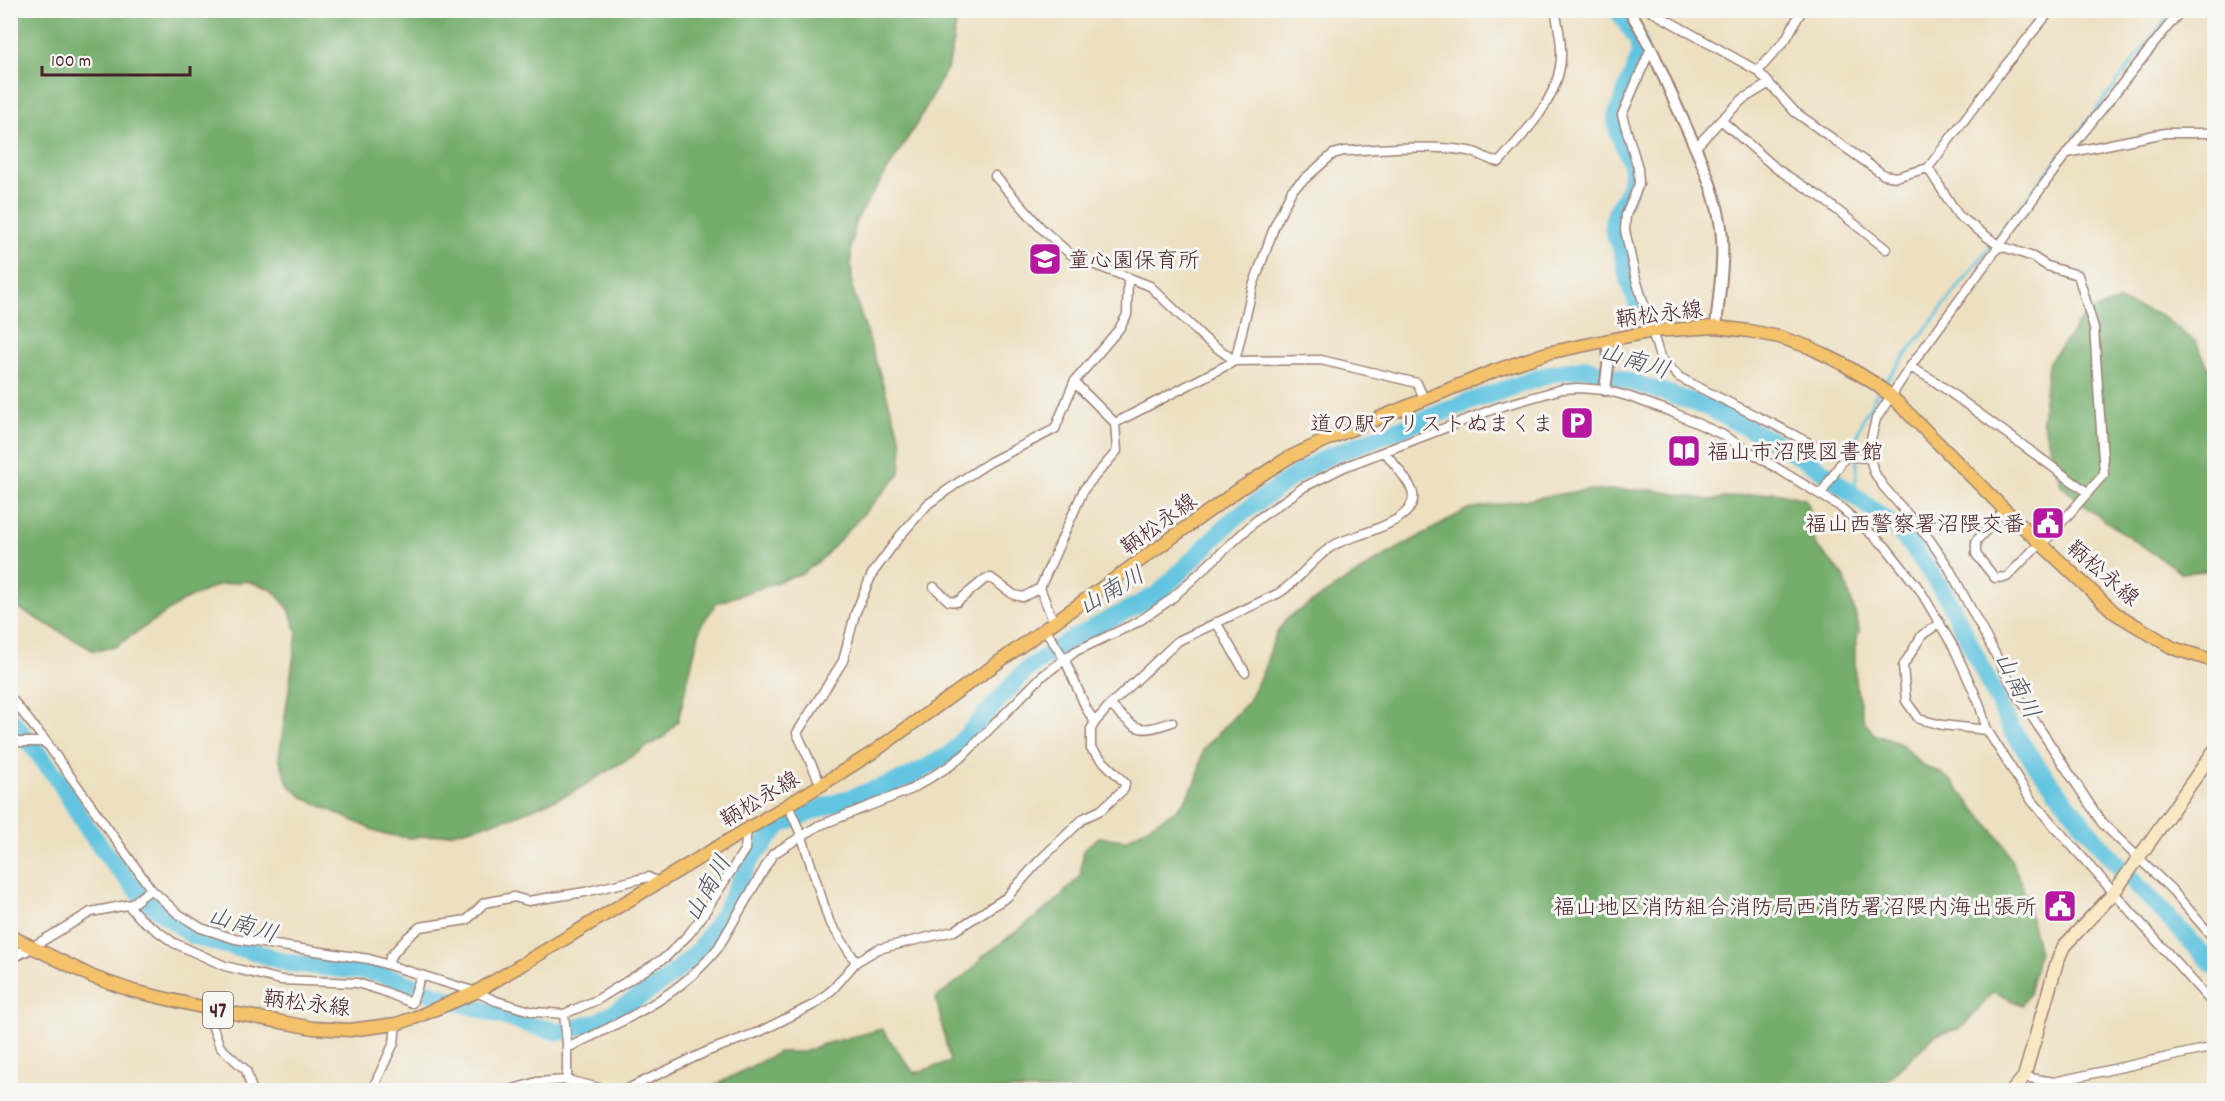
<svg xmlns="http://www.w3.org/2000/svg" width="2225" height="1101" viewBox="0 0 2225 1101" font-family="Dekko,'Klee One',sans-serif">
	<rect width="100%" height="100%" fill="#f6f6f2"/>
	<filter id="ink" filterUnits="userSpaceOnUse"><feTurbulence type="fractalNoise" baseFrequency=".0167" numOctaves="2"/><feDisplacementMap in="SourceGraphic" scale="12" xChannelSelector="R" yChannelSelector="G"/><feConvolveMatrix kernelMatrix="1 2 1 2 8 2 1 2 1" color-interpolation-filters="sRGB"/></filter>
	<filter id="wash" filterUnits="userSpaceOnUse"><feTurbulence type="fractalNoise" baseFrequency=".008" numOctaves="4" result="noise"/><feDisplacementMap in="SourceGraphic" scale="24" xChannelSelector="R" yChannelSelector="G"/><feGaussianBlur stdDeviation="1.35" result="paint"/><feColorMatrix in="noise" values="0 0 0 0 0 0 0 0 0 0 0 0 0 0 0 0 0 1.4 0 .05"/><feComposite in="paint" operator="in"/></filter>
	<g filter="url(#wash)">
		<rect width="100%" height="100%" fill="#ede0c1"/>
		<path fill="#74ad6c" stroke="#5f664c" stroke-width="1.5" d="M11,10L958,11L949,65L919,120L856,220L851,247L852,287L902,443L900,474L823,558L803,573L717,603L701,625L678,721L664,737L573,792L513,817L453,833L410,838L382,834L304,798L288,784L279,758L297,633L289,609L271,589L246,581L218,585L183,601L115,647L94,651L11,604Z
			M2119,301L2160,315L2195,341L2214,378V570L2182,573L2088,509L2061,485L2042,420L2048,363L2087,313Z
			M1585,490H1654L1709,500L1775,492L1805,499L1809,506L1815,544L1844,576L1858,623L1859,631L1855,647V680L1864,721L1874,734L1901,744L1921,764L1941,773L1953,783L2004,844L2022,884L2039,953L2029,994L2022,1005L1993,992L1966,1024L1958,1029L1936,1035L1877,1090H706L779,1052H804L820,1045L882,1029L914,1073L950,1062L936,998L973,969L981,958L1053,904L1080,876L1084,849L1099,837L1126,840L1176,810L1184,802L1197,779L1203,749L1249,701L1264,669L1275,636L1286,619L1379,559L1468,509Z"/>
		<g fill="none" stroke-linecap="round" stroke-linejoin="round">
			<path stroke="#62c4e0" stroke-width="3" d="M2075,137L2173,10
				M1882,386L2061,154
				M1854,495L1857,471L1856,442L1860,425L1878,391"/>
			<path stroke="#62c4e0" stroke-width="18" d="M1617,10L1638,39L1640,55L1616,117C1615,138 1633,154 1632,174C1632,195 1614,207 1613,226C1613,234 1620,244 1622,252C1624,259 1625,267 1627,275C1630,288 1637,301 1642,314
				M10,718L58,779L87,828L114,864L148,902L192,935L221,944L256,952L288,963L379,973L436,995L533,1026L560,1032L598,1022L649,991L673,974L698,951L723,915L751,859L781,824L816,810L907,778L949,755L1026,670L1070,640L1158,594L1231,521L1298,473L1325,458L1466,403L1550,374L1585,368L1666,393L1709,408L1771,440L1816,466L1896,528L1917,553L1948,599L2012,730L2037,766L2106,852L2214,966"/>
		</g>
	</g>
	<g filter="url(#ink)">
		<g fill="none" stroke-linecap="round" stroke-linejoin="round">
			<g stroke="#9c8076" stroke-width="11">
				<path id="minor" d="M1649,10L1758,71L1795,112L1884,175L1896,177L1928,168L1958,215L1998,245L2033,257L2047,266L2078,275L2094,328L2104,474L2042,545L2033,550L2007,577L1995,578L1976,554V541L2005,510
					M1651,48L1622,115L1638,168L1639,184L1626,215L1625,230L1635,276L1660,357L1679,377C1709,393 1740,408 1771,423C1807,441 1828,458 1870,458L1874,472L1883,486L1930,540L1949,568L2015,691L2102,823L2172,890L2214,939
					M1758,71L1786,39L1802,10
					M1768,84L1743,99L1721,120L1777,169L1822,198L1886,249
					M1695,148L1721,120
					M2067,153L2165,133H2214
					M1928,168L2005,66L2051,10
					M995,176L1041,228L1069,253L1080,259L1150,286L1205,339L1235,361L1253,286L1275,225L1292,190L1333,154L1344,151C1383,149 1435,144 1473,152C1482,154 1488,161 1499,162C1525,133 1560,98 1561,56C1562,41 1558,25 1555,10
					M1910,367L1933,380L2087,492
					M1115,423L1235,361L1321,360L1417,383L1424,399
					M1870,458L1871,439L1876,419L1910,367L2067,153L2181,10
					M1821,494L1845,457
					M934,587L949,601L957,602L985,579L991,578L1014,595L1023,597L1040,588
					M1216,622L1245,672
					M1054,623L1040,588L1084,489L1117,451L1115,423L1074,382
					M1940,623L1922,635L1903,666L1906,701L1919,719L1942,725L1987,730
					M10,697L48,744
					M1110,705C1137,729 1136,735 1172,722
					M1095,722L1110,705L1178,641L1279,593C1300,580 1314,556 1336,544C1357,533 1429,521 1410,486C1403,474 1393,463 1385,452
					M10,742H43L48,745L151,889L177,913L201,928L235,939L369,959L476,992L496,1001L534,1012L564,1014L597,1000L666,957L689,934L701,918L745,849L747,829
					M821,785L797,733L843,661L855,614L872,574L899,537L928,504L959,482L990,462L1055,429L1074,382L1119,329L1127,315L1128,278
					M788,805L802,837L829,921L856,962
					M128,905L141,919L174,943L225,966L281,980L357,983L383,991L412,1003L421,975
					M32,947L91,912L132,904L151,889
					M389,965L390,957L408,937L420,927L467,920L484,903L514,897L528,901L585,892L648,877L658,882
					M206,1008L220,1047L246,1070L252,1090
					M564,1014L567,1043V1080
					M567,1048C622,1022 679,997 718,948L773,854L818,826L910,790L948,767L964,755L1041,677L1076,651L1138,622L1170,600L1258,519L1304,487L1344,467L1499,407L1562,389L1578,388L1605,390L1627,396L1672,412L1721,434L1839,506L1885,546L1920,590L1954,648L1979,703L1987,730L2032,801L2214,1005
					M2024,1077L2054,1082L2214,1047
					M2054,1082L2059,1090
					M372,1090L394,1043L396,1024
					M510,1090L537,1082L567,1080L608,1090
					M625,1090L708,1051L759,1032L815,1004L833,989L856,962L878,949L954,931L1007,897L1039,861L1084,818L1101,810L1124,789L1125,783L1091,749V729L1095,722L1087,710L1065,660L1045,629"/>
			</g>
			<g stroke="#9c8076" stroke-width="14">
				<path id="tertiary" d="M1629,10C1650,41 1663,76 1678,109C1694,145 1713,182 1720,221C1726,255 1719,292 1716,327
					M1605,390L1609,358L1607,340
					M10,958L32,947"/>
			</g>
			<g stroke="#9c8076" stroke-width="15">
				<path id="secondary" d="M2013,1090L2024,1077L2057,962L2064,946L2113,894L2214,751"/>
			</g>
			<g stroke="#9c8076" stroke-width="15">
				<path id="primary" d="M10,936L93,977L133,991L206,1008L313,1028L350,1030L396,1024L414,1018L476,992L821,785L872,753L1241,488L1288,458L1335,436L1494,371L1547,353L1653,331L1716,327L1749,331L1779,337L1809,347L1843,364L1874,383L1891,396L2005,510L2115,613L2173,648L2214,661"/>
			</g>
			<use href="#minor" stroke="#fff" stroke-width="8"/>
			<use href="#tertiary" stroke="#fff" stroke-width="10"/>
			<use href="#secondary" stroke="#fae7c3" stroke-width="12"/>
			<use href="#primary" stroke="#f3c26a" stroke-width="12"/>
		</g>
	</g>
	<defs>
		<g id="school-square" transform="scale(1.725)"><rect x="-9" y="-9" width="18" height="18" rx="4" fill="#b5179e" stroke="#f6f6f2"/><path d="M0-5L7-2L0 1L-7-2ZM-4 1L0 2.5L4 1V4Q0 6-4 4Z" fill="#fff"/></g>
		<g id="parking-square" transform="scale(1.725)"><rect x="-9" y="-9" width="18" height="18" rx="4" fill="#b5179e" stroke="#f6f6f2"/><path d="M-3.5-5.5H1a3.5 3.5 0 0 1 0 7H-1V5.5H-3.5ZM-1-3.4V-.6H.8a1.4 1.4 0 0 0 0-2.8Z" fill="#fff"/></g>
		<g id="library-square" transform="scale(1.725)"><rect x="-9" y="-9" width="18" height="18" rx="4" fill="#b5179e" stroke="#f6f6f2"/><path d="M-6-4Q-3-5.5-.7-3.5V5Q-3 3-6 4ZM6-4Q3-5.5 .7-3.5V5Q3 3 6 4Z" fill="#fff"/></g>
		<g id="civic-square" transform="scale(1.725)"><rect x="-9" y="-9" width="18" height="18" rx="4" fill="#b5179e" stroke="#f6f6f2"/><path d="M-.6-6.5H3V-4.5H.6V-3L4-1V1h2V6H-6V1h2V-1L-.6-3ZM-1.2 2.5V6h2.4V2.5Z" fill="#fff"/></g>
	</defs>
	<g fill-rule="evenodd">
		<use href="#school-square" x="1045" y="259"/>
		<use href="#parking-square" x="1577" y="423"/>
		<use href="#library-square" x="1684" y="451"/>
		<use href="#civic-square" x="2048" y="523"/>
		<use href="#civic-square" x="2060" y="906"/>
	</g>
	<g text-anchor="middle" stroke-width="6" stroke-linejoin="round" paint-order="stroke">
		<rect fill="#f6f6f2" stroke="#7e6067" stroke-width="1.5" x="203" y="992" width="30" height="36" rx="4.5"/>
		<g font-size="21" font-weight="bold" fill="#4a1f2b">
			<text x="218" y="1017">47</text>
		</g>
		<g font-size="22" fill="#4a1f2b" stroke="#f6f6f2" text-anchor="end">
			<text x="1068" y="267" text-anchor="start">童心園保育所</text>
			<text x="1554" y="431">道の駅アリストぬまくま</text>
			<text x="1707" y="459" text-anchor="start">福山市沼隈図書館</text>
			<text x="2025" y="531">福山西警察署沼隈交番</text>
			<text x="2037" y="914">福山地区消防組合消防局西消防署沼隈内海出張所</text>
		</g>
		<g font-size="22" fill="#4a1f2b" stroke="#f6f6f2">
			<text transform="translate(1659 313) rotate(-7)" y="8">鞆松永線</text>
			<text transform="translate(1158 523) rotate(-36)" y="8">鞆松永線</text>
			<text transform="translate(2104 572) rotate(41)" y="8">鞆松永線</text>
			<text transform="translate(759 798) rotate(-31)" y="8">鞆松永線</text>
			<text transform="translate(307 1002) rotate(7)" y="8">鞆松永線</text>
		</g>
		<g font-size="24" font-style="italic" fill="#515161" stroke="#f6f6f2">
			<text transform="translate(1635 360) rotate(17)" y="8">山南川</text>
			<text transform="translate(1111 590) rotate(-30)" y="8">山南川</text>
			<text transform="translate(2018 685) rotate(63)" y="8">山南川</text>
			<text transform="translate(707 888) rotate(-61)" y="8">山南川</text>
			<text transform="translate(243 924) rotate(17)" y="8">山南川</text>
		</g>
	</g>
	<rect width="2225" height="1101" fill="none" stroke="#f6f6f2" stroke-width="36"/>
	<path d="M42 66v9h148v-9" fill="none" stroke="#4a1f2b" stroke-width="3"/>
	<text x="51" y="66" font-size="18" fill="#4a1f2b" stroke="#f6f6f2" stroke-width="4.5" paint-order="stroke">100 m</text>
</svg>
